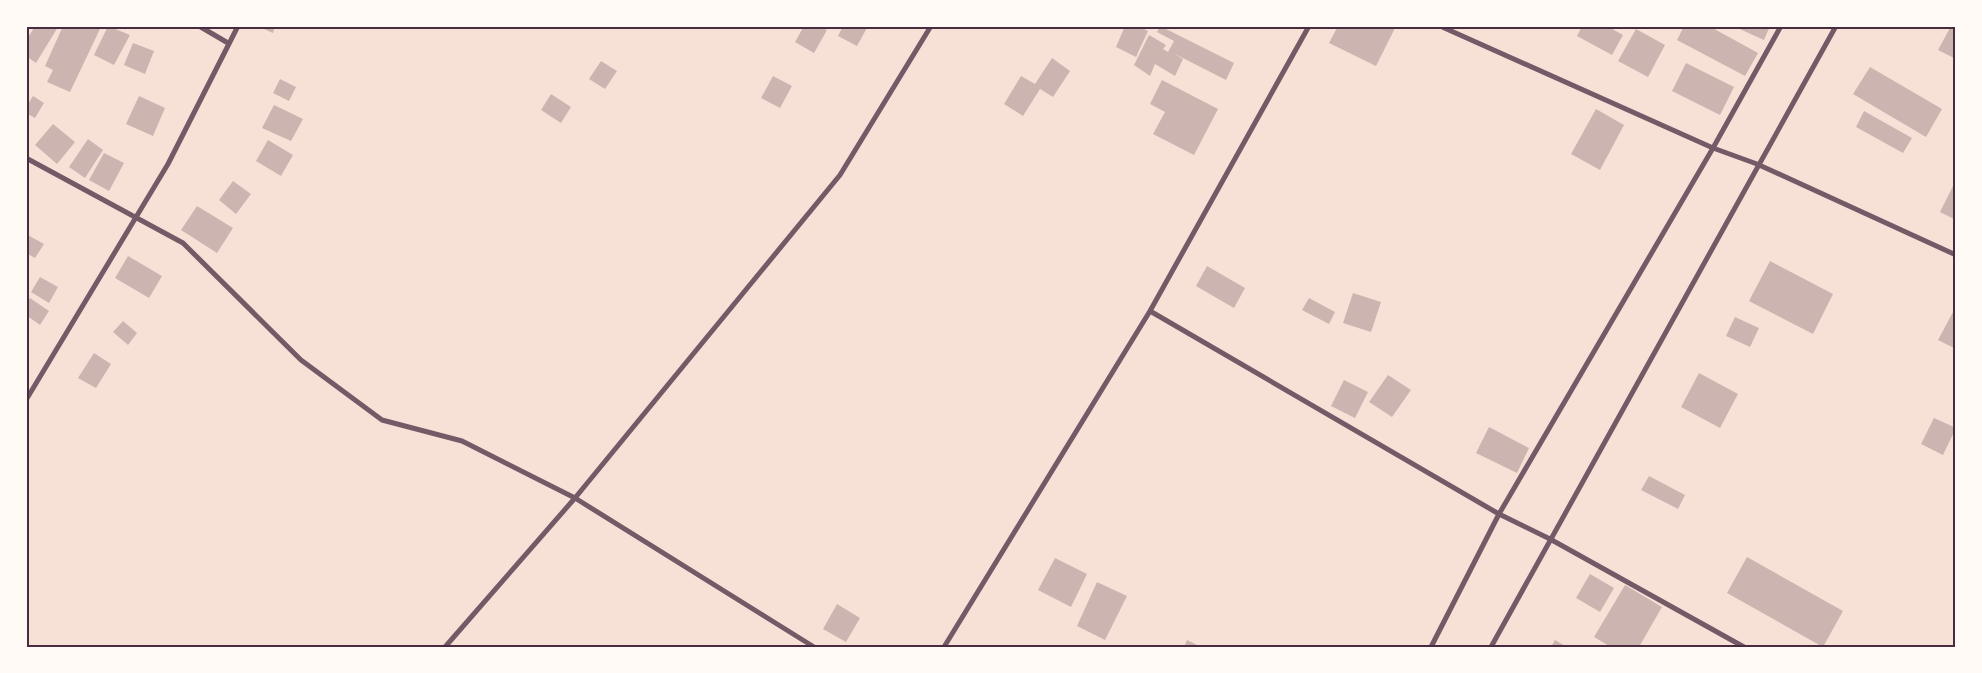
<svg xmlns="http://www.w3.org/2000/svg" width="1982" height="673" viewBox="0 0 1982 673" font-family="Overpass,sans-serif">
	<rect width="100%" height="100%" fill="#f7e1d7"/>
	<path fill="#ccb4b1" d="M35,26L58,27L36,63L26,56V41Z
		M63,26H95L100,29L70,92L47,82L53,70L45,66Z
		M108,26L130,35L114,65L94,55Z
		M257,26H275L273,33Z
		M804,26H819L827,30L814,53L795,42Z
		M843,26H868L857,46L838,36Z
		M1125,26H1138L1148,31L1136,57L1116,47Z
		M1160,26L1234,63L1226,80L1173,53L1183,59L1175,76L1155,64L1150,76L1134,65L1149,35L1166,45L1163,49L1168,52L1174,41L1157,32Z
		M1338,26H1396L1376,66L1329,43Z
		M1582,26H1607L1623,35L1612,55L1577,36Z
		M1684,26H1709L1758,53L1745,76L1677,40Z
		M1733,26H1770L1764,40Z
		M1951,26H1956V59L1938,50Z
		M1636,29L1665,45L1648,77L1618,61Z
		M133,43L154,51L145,74L124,65Z
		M1052,58L1070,71L1053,97L1040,89L1023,116L1004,104L1021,76L1035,84Z
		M601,61L617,71L605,89L589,79Z
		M1686,63L1734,87L1720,115L1672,91Z
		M1870,67L1942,109L1926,137L1853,94Z
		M773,76L792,86L780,108L761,98Z
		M280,79L296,87L289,101L273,93Z
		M1162,80L1218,109L1194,155L1153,134L1165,112L1150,104Z
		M551,94L571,107L561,123L541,110Z
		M33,96L44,103L35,118L26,113V107Z
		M139,96L165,108L153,136L126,124Z
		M274,105L303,119L291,141L262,128Z
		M1596,109L1624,125L1600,170L1571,154Z
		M1864,111L1912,138L1903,153L1856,127Z
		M53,124L75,142L57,164L35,145Z
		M88,139L103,150L85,178L69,167Z
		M268,140L293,155L281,176L256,161Z
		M104,153L124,163L109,191L89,180Z
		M1956,180V220L1940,212Z
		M233,181L251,194L236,214L219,200Z
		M197,206L233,228L217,253L181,230Z
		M26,234L44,244L35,258L26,253Z
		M128,256L162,276L149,298L115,278Z
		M1770,261L1833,294L1813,334L1749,301Z
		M1207,266L1245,288L1234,308L1196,286Z
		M40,277L58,287L49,303L31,292Z
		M1353,293L1381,302L1371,332L1343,323Z
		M30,298L49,311L40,325L26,315V303Z
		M1309,298L1335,312L1329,324L1302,310Z
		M1953,312L1956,314V349L1938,340Z
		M1735,317L1759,328L1750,347L1726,336Z
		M123,321L137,333L128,345L113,332Z
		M94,353L111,364L96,388L78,378Z
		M1699,373L1738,394L1720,428L1681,407Z
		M1388,375L1411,390L1392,417L1369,402Z
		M1344,380L1368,392L1355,418L1331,406Z
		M1934,418L1956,428L1943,455L1921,444Z
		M1489,427L1529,448L1517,473L1476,453Z
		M1649,476L1685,495L1678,509L1641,490Z
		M1747,557L1843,611L1823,647L1727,593Z
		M1055,558L1087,574L1071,607L1038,590Z
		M1590,574L1614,588L1600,612L1576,598Z
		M1097,582L1127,596L1105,640L1077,626Z
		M1625,585L1662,607L1639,647H1611L1594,637Z
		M837,604L860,618L846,642L823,629Z
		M1187,640L1201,647H1184Z
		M1555,640L1567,647H1551Z"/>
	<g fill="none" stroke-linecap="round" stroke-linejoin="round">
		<path stroke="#755966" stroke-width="5" d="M199,26L228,43
			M1440,26L1713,148L1757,164L1956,255
			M26,158L183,243L301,360L382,420L462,441L575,498L814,647
			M1150,311L1499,514L1550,539L1744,647
			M26,400L168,164L238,26
			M445,647L575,498L840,175L931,26
			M944,647L1150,311L1309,26
			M1431,647L1499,514L1713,148L1781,26
			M1491,647L1836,26"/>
	</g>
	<rect width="1982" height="673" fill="none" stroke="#fffaf5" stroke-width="55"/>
	<rect x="28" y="28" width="1926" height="618" fill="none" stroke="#4a2c40" stroke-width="2"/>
</svg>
